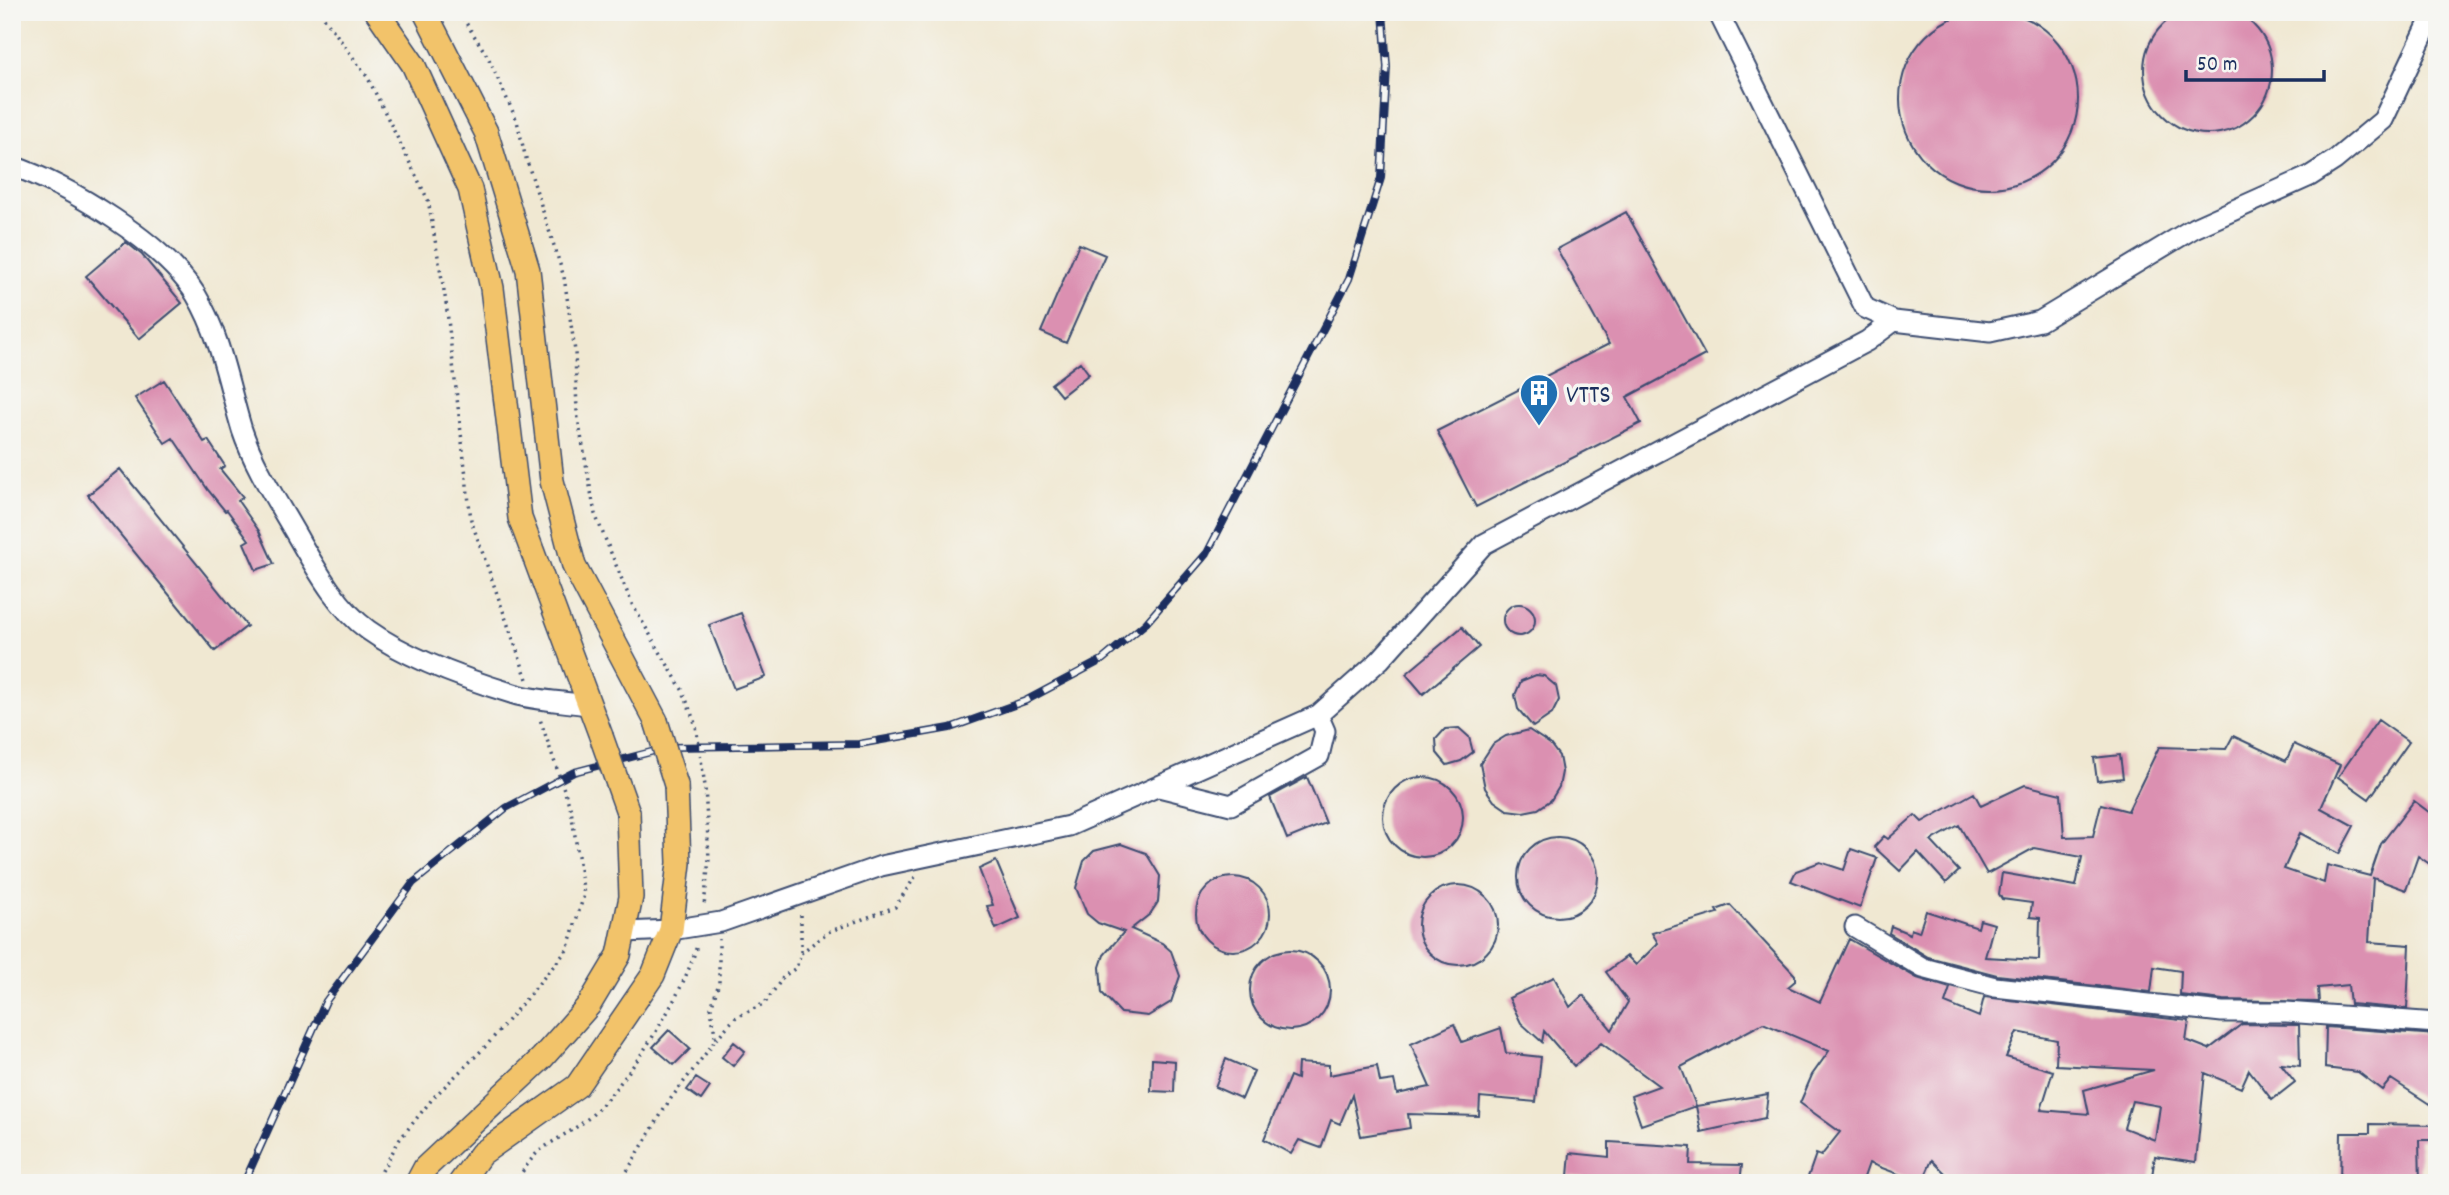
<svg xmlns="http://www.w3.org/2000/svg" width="2449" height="1195" viewBox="0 0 2449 1195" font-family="Dekko,sans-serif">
	<rect width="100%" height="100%" fill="#f6f6f2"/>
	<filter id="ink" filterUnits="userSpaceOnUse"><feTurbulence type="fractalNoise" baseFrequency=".0143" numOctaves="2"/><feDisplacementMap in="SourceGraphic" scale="14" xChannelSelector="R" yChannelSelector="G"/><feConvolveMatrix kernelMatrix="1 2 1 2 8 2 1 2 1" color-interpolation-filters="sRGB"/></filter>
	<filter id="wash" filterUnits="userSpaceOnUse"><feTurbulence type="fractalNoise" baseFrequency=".00686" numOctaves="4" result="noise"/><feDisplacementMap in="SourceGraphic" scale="28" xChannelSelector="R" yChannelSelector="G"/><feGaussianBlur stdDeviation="1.57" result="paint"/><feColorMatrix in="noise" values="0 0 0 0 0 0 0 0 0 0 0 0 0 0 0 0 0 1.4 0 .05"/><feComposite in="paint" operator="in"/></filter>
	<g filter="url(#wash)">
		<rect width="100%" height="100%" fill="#f0e8d2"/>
		<g id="blocks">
			<path fill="#db90b1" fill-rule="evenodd" d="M2144 70a64 64 0 1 1 128 0a64 64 0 1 1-128 0Z
				M1900 99a89 89 0 1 1 178 0a89 89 0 1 1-178 0Z
				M1626,212L1705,355L1627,397L1641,423L1476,507L1437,431L1609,344L1557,249Z
				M126,242L142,255L182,303L139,339L86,276Z
				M1079,244L1105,255L1066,343L1041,332Z
				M1080,362L1089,374L1061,396L1051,384Z
				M164,380L204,442L208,440L225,466L220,469L243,497L238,501L259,531L274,564L256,570L244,543L249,540L227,510L225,511L208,490L173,438L165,443L135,398Z
				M120,469L247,626L215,651L88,495Z
				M1503 620a16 16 0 1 1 32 0a16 16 0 1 1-32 0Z
				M741,613L766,677L734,689L709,625Z
				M1462,627L1479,647L1423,694L1406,674Z
				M1536,675L1544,676L1556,686L1559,700L1552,714L1533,727L1518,709L1515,695L1521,681Z
				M2378,720L2409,742L2369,799L2338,777Z
				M1459,728L1469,737L1473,752L1461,761L1447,765L1437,753L1436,739L1445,729Z
				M1529,730L1550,744L1559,756L1562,772L1559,787L1551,800L1538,809L1523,812L1507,810L1494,801L1485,788L1480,764L1493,744L1506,736Z
				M2233,736L2286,761L2294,744L2340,765L2321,808L2354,826L2339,854L2300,833L2284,869L2324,883L2327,865L2370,876L2381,844L2414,801L2437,818V869L2418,856L2406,890L2373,878L2369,942L2410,945L2407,1009L2350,1004L2348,985L2318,988L2319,1002L2223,1000L2180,995L2181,971L2154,967L2151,992L1997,975L1928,957L1889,933L1891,926L1910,934L1911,929L1919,932L1926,911L1978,928L1980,920L1994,924L1985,957L2039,960L2040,918L2030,917L2032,903L2002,899L1999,894L2002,873L2076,886L2082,857L2034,848L1987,874L1959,825L1931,841L1959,871L1946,883L1918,852L1900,871L1874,847L1884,836L1888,839L1915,815L1922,822L1974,793L1981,806L2025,785L2061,794L2064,837L2093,836L2101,804L2128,811L2159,747L2226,749Z
				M2120,755L2123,778L2097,781L2094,758Z
				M1307,777L1326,823L1287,839L1270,797Z
				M1383 817a40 40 0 1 1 80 0a40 40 0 1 1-80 0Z
				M1518 877a40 40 0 1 1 80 0a40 40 0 1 1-80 0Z
				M1121,844L1146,853L1160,876L1158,902L1150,914L1131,929L1162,943L1171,951L1180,976L1171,1002L1148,1016L1121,1013L1102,993L1100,967L1104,955L1124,932L1098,923L1087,914L1076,888L1084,861L1094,851Z
				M1851,849L1877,858L1860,908L1791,881L1796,871L1820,862L1844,870Z
				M996,861L1020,918L996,929L987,906L993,905L979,869Z
				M1196 914a37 37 0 1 1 74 0a37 37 0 1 1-74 0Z
				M1418 925a40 40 0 1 1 80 0a40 40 0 1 1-80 0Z
				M1730,905L1795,975V981L1788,987L1820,1002L1849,939L1917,978L1950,988L1945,1003L1979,1017L1984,997L2189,1021L2186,1040L2209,1049L2242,1024L2299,1025L2300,1066L2281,1064L2295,1082L2272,1100L2249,1070L2241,1088L2205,1073L2196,1162L2155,1156L2151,1183H1955L1932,1160L1922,1183L1869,1163L1862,1183H1823L1808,1177L1816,1154L1821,1156L1840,1132L1800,1103L1812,1075L1829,1051L1763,1023L1681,1067L1696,1106L1641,1125L1631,1096L1659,1086L1601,1043L1574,1066L1544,1031L1542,1042L1521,1023L1509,998L1554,977L1570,1007L1583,995L1612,1030L1628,1002L1606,972L1627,956L1636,965L1658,943L1652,933L1718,913L1716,910ZM2017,1032L2057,1040L2056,1065L2154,1070L2084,1090L2089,1114L2041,1110L2053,1071L2006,1057ZM2132,1101L2160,1106L2155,1140L2124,1128Z
				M1250 990a40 40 0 1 1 80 0a40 40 0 1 1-80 0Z
				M1454,1024L1462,1042L1501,1028L1506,1053L1541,1057L1536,1102L1480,1097L1479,1116L1408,1114L1410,1128L1361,1136L1352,1095L1340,1124L1331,1120L1321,1148L1299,1140L1291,1154L1264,1139L1290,1076L1297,1079L1298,1063L1329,1065V1075L1377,1066L1380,1082L1394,1080L1397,1094L1430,1087L1411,1044Z
				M2326,1027L2437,1035V1109L2391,1079L2382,1090L2358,1072L2325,1068Z
				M669,1030L690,1049L674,1065L653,1047Z
				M734,1042L745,1051L733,1066L722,1057Z
				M1152,1059L1175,1061L1174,1092L1151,1091Z
				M1226,1059L1254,1071L1242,1099L1215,1087Z
				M696,1078L710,1087L701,1100L687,1090Z
				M1768,1094L1765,1118L1701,1132L1696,1106Z
				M2370,1124L2437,1125V1140H2419L2420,1183H2340L2341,1133H2370Z
				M1609,1142L1691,1147L1690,1164L1742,1165L1740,1183H1607L1608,1180L1568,1176L1570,1153L1609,1157Z"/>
		</g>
	</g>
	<g filter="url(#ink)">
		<use href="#blocks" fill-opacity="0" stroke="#3b4b6f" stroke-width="2"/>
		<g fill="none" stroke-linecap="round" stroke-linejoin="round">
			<g stroke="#3b4b6f" stroke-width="23">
				<path id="minor" d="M1718,12L1865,308L1894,321L1990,332L2040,321L2194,228L2310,176L2335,160L2383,120L2434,12
					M12,166C68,184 166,245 196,295C221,337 228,384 242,430C255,469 281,507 301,543C319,574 339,609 368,630C407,658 468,680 514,694C537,701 563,701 587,705
					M1159,787L1231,805L1319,756L1325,731L1318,715
					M1855,927L1923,968L1995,987L2222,1012H2286L2437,1023
					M625,932L671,930L721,922L881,866L1069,826L1318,715L1380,660L1484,544L1867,341L1894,321"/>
			</g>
			<g stroke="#3b4b6f" stroke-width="26">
				<path id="major" d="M377,12L413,64L470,189L492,288L520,518L601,736
					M425,12L486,132L528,270L552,481L574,566L656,721
					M417,1183L425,1168L542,1058L589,1005L619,955L631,897L628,812
					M460,1183L481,1154L577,1086L653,975L671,930L679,863L676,785"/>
			</g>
			<path stroke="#3b4b6f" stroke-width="3.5" stroke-dasharray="2 5" stroke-linecap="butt" d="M320,12L368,78L428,200L446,302L471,520L527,679
				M459,12L488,57L517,121L525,155L564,277L575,351L577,413L595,514L632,604L683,691L696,726L705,786L709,859L704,906
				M801,953L828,932L895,907L915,877
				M716,1039L735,1018L765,1003L784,976L796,968L801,953V912
				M375,1183L400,1139L433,1098L487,1045L567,950L584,895L571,810L540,719
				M514,1183C522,1173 529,1161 537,1153C555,1138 577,1130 594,1113C631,1076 684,995 697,945
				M620,1183L669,1101L713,1044L715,1035L711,1008L719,983V939"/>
			<use href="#minor" stroke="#fff" stroke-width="19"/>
			<use href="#major" stroke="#f2c36a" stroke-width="23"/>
			<g stroke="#1b2f5e" stroke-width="8">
				<path id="rail" d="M244,1183L326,1001L413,883L506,808L574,772L670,747L859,744L950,728L1025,701L1102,660L1146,623L1207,553L1349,279L1381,178L1387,67L1383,12"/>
			</g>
			<use href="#rail" stroke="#f6f6f2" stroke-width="5" stroke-dasharray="16" stroke-linecap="butt"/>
			<g stroke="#3b4b6f" stroke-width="26" stroke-linecap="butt">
				<path id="major-bridge" d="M656,721L676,785
					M601,736L628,812"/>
			</g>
			<use href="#major-bridge" stroke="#f2c36a" stroke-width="23"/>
		</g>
	</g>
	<defs>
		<g id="building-pin" transform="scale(2.0125)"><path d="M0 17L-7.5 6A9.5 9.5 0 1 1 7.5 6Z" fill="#1f6fb2" stroke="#f6f6f2"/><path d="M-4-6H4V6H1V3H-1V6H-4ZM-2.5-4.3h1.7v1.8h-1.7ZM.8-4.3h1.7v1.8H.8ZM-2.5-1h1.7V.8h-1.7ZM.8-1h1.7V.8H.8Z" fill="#fff"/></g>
	</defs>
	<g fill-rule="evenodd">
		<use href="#building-pin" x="1539" y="393"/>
	</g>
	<g text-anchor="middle" stroke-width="7" stroke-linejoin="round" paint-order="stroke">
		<g font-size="26" fill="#1b2f5e" stroke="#f6f6f2" text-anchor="start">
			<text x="1566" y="402">VTTS</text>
		</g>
	</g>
	<rect width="2449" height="1195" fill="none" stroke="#f6f6f2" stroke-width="42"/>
	<path d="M2186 70v10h138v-10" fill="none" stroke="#1b2f5e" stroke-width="3.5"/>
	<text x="2197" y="70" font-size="21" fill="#1b2f5e" stroke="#f6f6f2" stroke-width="5" paint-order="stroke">50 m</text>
</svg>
